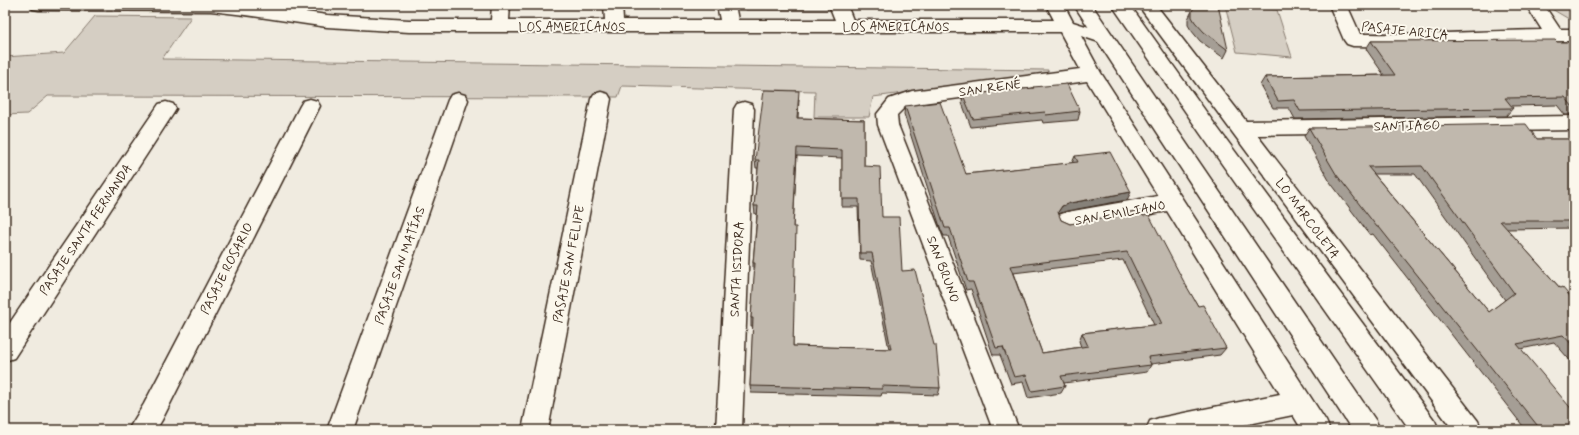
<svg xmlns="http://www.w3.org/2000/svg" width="1579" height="435" viewBox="0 0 1579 435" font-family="Mynerve,sans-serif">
	<rect width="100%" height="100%" fill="#f0ebe0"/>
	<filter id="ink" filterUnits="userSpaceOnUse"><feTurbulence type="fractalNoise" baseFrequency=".025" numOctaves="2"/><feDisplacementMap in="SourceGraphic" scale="8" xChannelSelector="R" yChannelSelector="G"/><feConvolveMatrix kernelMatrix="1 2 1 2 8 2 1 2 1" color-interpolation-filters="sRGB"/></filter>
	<g filter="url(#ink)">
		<path fill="#d5cec3" stroke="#887c70" d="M744,5H826L828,10H746Z
			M1225,5L1277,10L1292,57L1237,52Z
			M1549,5H1574V22L1550,8Z
			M95,16L191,17L162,59L1048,70L1047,74L873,97L869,117H814L815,91L622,86L618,97L48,96L27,114L5,115V57L64,53Z"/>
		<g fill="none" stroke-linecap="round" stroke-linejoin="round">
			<g stroke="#3b2a1e" stroke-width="3">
				<path id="street" d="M30,5H256L327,15L409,20H491L492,5H510L509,20H605L604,5H622L623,20H720L717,5H735L738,20H835L829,5H847L853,20H1054L1046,5H1064L1073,22L1111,34L1114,38L1111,42L1105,44L1081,36L1101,73L1326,421L1330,430H1302L1293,415L1219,430H1146L1150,421L1159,418L1280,394L1167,211L1067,230L1059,227L1056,221L1059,215L1067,212L1158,196L1087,81L915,104L903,109L897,115L898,125L1019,430H993L878,125L877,114L889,99L912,91L1080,69L1060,32H409L327,27L245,15L211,11L39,10L33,9Z
					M1138,5H1156L1246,121L1574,116V130L1257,135L1478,421L1482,430H1453Z
					M1329,5H1347L1360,34C1421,35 1481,31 1542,30L1526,5H1544L1560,29H1574V41L1465,43L1415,47L1353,46L1347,44L1344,40Z
					M601,92L608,94L611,99L548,430H522L591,99L594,94Z
					M458,93L465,95L468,100L353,430H327L448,100L451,95Z
					M310,99L317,101L320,106L162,420L156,430H128L144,404L300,106L303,101Z
					M166,102L173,104L176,109L173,114L14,358L5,361V330L159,104Z
					M744,102L751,104L754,109L742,430H716L734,109L737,104Z"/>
			</g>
			<g stroke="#3b2a1e" stroke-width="3">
				<path id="secondary" d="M1074,5H1092L1376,421L1380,430H1352Z
					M1112,5H1130L1214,123L1435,421L1439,430H1410L1200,133Z"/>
			</g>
			<use href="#street" fill="#fbf7ec" fill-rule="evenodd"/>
			<use href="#secondary" fill="#fbf7ec" fill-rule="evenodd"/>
		</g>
		<path fill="#a59e95" stroke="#3b2a1e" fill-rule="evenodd" d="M1192,11L1228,50L1224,58L1200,41L1191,30L1188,25V19Z
			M1371,41L1574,42V115H1565L1557,105L1511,106L1513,108L1506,116L1295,119L1289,108H1273L1260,85L1265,77L1384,75L1366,49Z
			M1033,87L1080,111L1078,120L1043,123L1042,120L971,127L962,103L963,95L1033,88Z
			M799,99L798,118L864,120V166L882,217L902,271L940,388L938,395L882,393L881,396L751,393L750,386L753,326H751V318L755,270H753V263L757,214H755L754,206L758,168H756L755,160ZM797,156L842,158V207H858L860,260L871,261L889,349L793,346V227Z
			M905,106L966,174L1072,163L1075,156L1127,200L1067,211L1058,214L1061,220L1070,224L1143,216L1198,306L1226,348L1220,355L1151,364V365L1147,372L1064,383L1065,386L1061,393L1028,398L1023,382L1011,384L1000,355H993L971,289L966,290L948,236H944L941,230L904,114ZM1123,260L1154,325L1082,333L1079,341L1081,347L1042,353L1013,273Z
			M1309,128L1537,139H1574V228L1507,229L1560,288L1574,301V365L1554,342L1521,349L1574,430H1526L1373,234L1370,235L1330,182L1304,136ZM1374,174H1415L1505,300L1489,312Z"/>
		<path fill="#868179" stroke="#3b2a1e" d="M1131,192L1127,200L1067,211L1058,214V212L1062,206L1070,203Z"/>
		<path fill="#c0b8ad" stroke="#3b2a1e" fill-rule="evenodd" d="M1196,5H1218L1228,50L1204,32L1195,22L1192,17V11L1195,6Z
			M1555,40L1557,42H1574V107H1573L1565,97L1505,98L1513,108L1300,111L1294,100L1278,101L1265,77L1395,75L1371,41Z
			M1067,84L1080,111L1046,115L1045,112L973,119L963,95L1034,88L1033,87Z
			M764,90L799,91L797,118L864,120V166L880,167L882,217H899L902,271L915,270L934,345H936L940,388L882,386V389L750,386L753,318H751L755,263H753L758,206H754L759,160H755ZM797,148L842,150V199H859L860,253H872L891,349L793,346L796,227H793Z
			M940,102L966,174L1078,162L1075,156L1110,152L1131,192L1070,203L1062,206L1058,212L1061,220L1070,224L1140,210L1143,216L1149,215L1183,280L1198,306L1203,305L1226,348L1148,357L1151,365L1061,376L1065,386L1032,391L1026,375L1014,377L1003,347L996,348L973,282H968L950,228H945L943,222L905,106ZM1127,252L1162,324L1082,333L1088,346L1042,353L1010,266Z
			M1526,124L1537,139H1574V221H1500L1560,288L1562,287L1574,301V347L1563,335L1517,344L1574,412V430H1541L1379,227H1377L1336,174L1309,128ZM1422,166L1514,293L1489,312L1368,167Z"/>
	</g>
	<g text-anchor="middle" stroke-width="4" stroke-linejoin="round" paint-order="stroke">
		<g font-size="13" fill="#3b2a1e" stroke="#fbf7ec">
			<text x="572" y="31">LOS AMERICANOS</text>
			<text x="896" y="31">LOS AMERICANOS</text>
			<text transform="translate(1405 30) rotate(6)" y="5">PASAJE ARICA</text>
			<text transform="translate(990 87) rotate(-8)" y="5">SAN RENÉ</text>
			<text transform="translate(1407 125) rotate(-1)" y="5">SANTIAGO</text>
			<text transform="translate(1120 212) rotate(-10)" y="5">SAN EMILIANO</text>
			<text transform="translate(1308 218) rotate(53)" y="5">LO MARCOLETA</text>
			<text transform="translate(85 229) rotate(-56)" y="5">PASAJE SANTA FERNANDA</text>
			<text transform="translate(568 264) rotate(-79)" y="5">PASAJE SAN FELIPE</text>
			<text transform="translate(399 265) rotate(-70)" y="5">PASAJE SAN MATÍAS</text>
			<text transform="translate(226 268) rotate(-63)" y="5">PASAJE ROSARIO</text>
			<text transform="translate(736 269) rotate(-87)" y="5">SANTA ISIDORA</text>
			<text transform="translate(944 269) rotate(69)" y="5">SAN BRUNO</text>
		</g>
	</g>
	<rect width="1579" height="435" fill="none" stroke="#fbf7ec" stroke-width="20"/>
	<rect x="10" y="10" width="1559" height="415" fill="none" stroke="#3b2a1e" stroke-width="1.5" filter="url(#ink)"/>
</svg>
